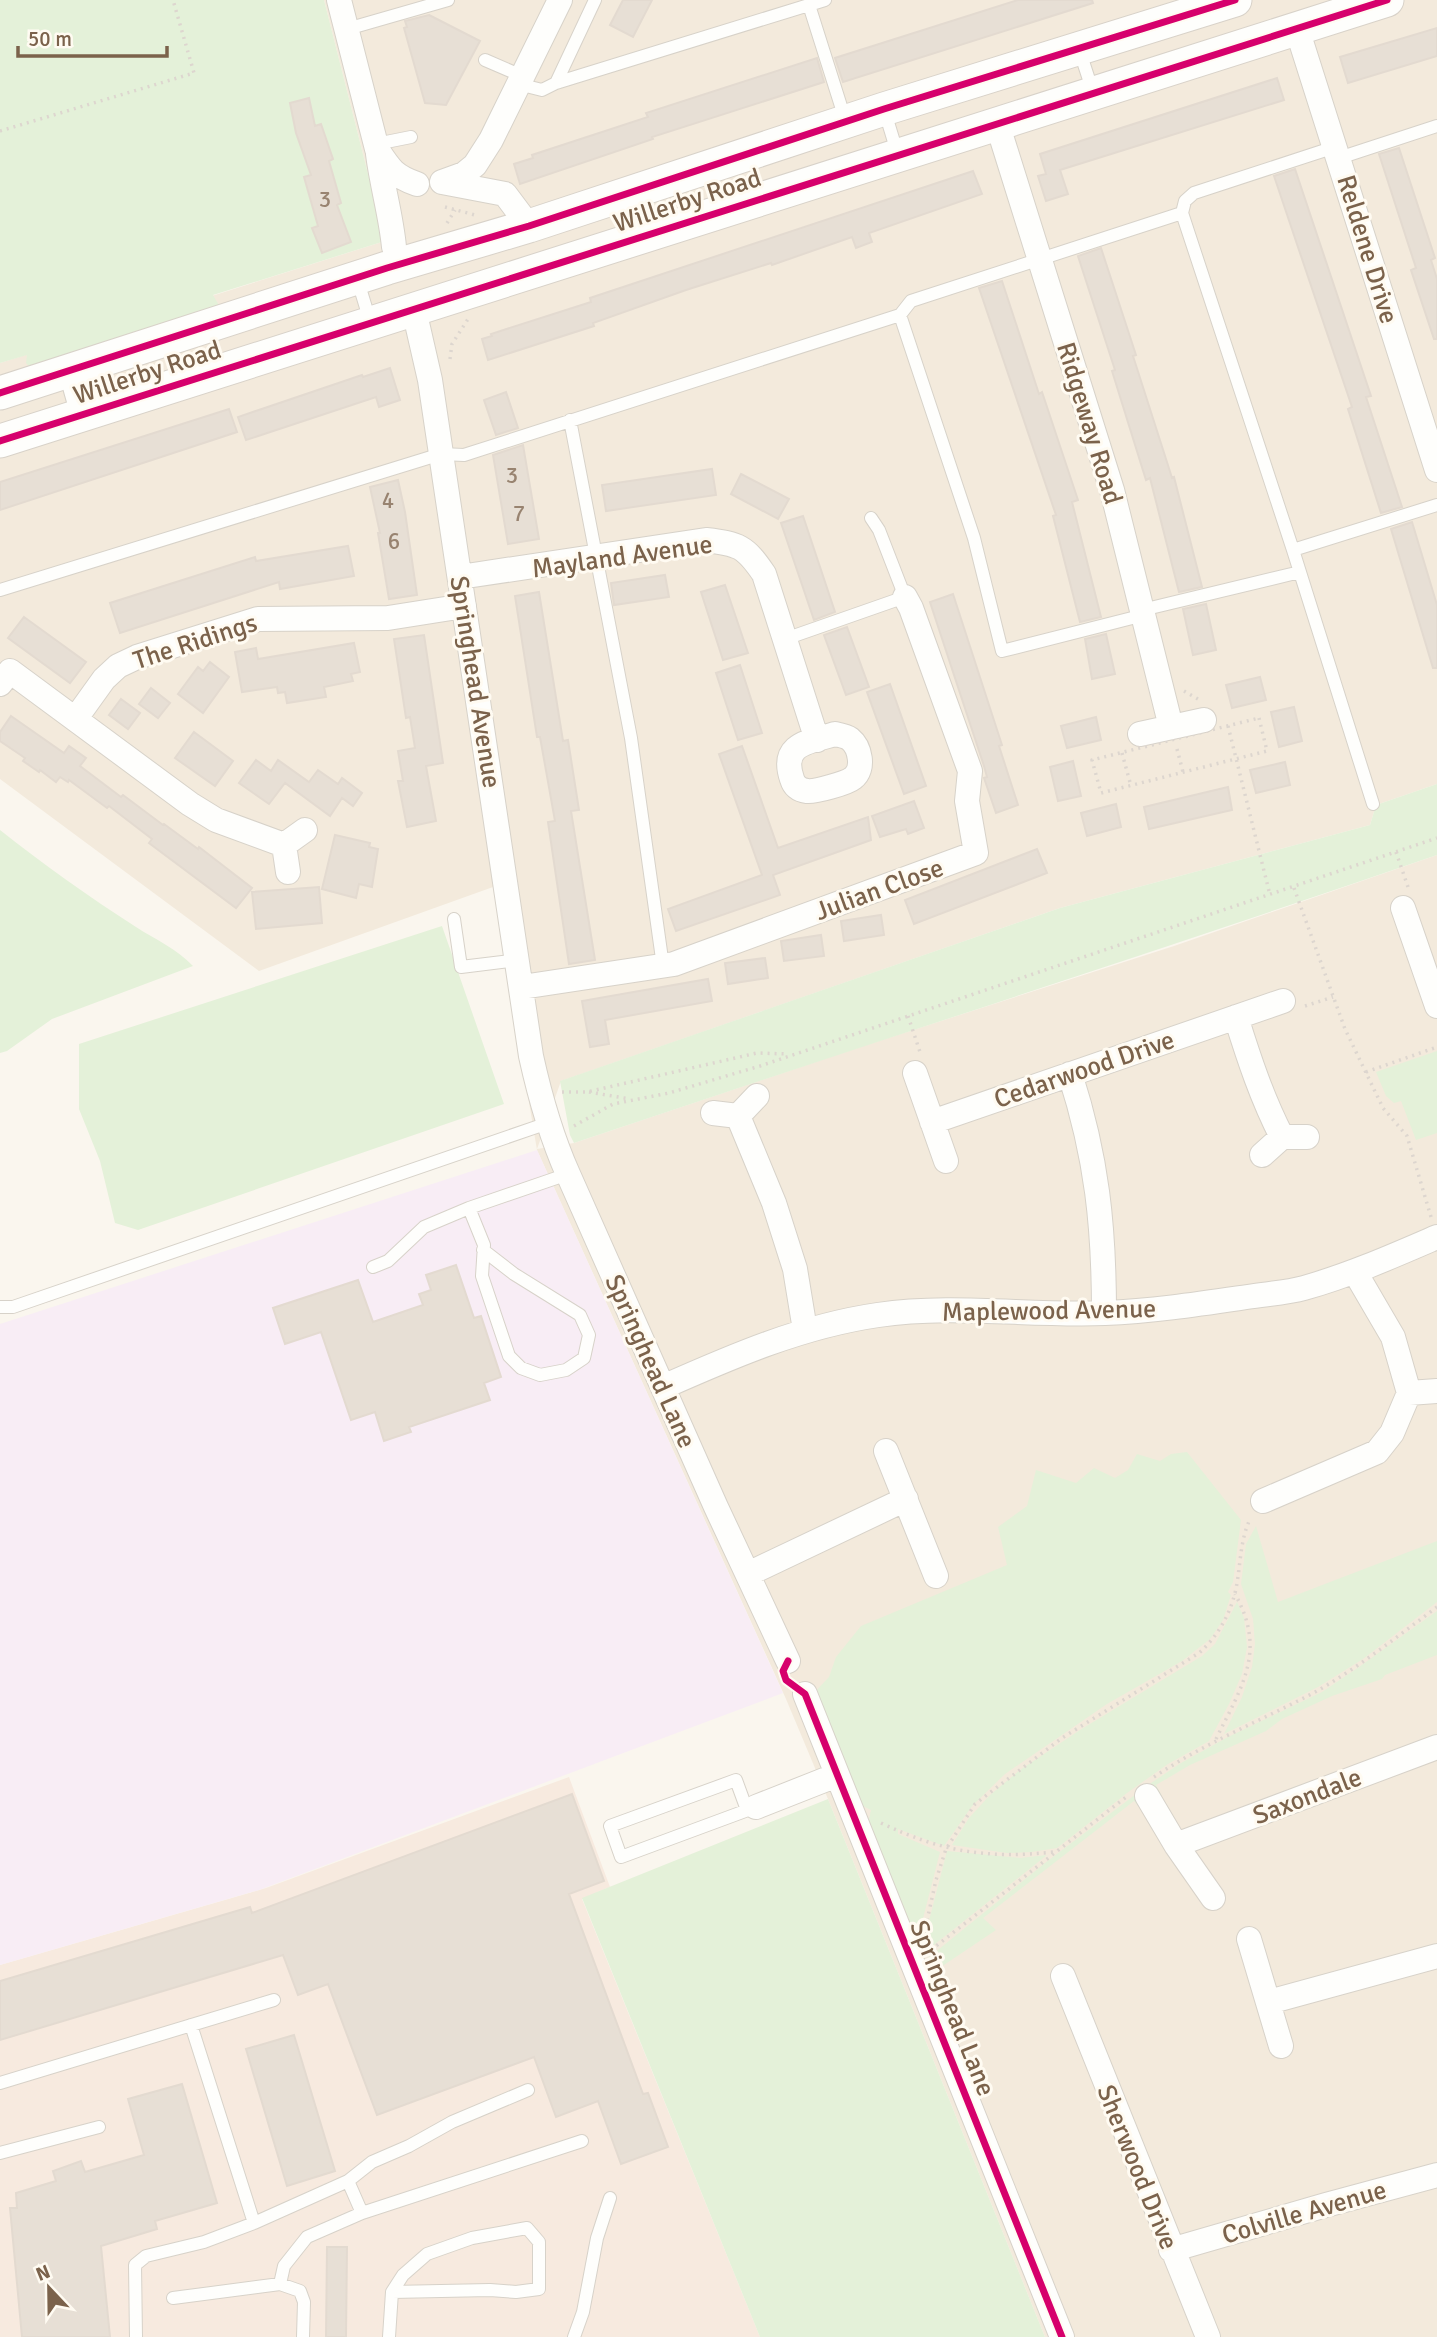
<svg xmlns="http://www.w3.org/2000/svg" width="1437" height="2337" viewBox="0 0 1437 2337" font-family="Signika,sans-serif">
	<rect width="100%" height="100%" fill="#faf6ee"/>
	<path fill="#f3eadc" d="M324,0H1437V784L1376,805L1370,825L1060,908L561,1081L537,1149L574,1143L854,1049L1174,946L1437,855V2337H1045L828,1799L786,1699L537,1150L493,887L259,971L0,779V363L385,241Z"/>
	<path fill="#f7eadf" d="M569,1777L610,1887L582,1899L760,2337H0V1965L266,1888Z"/>
	<path fill="#f8edf5" d="M537,1150L783,1693L259,1890L0,1965V1324Z"/>
	<path fill="#e4f1d9" d="M0,0H324L385,241L213,295L220,307L36,374L26,363L27,355L0,363Z
		M1437,784V855C1150,954 861,1046 574,1143L570,1135L560,1081L1060,908L1370,825L1376,805Z
		M0,830C43,864 89,897 136,927C156,940 176,948 193,966L52,1019L7,1051L0,1053Z
		M442,926L504,1104L138,1230L115,1223L100,1161L79,1109V1044Z
		M1437,1051V1133L1416,1140L1401,1101L1394,1103L1386,1096L1376,1072Z
		M1187,1452L1241,1520L1233,1582L1228,1592L1231,1595L1223,1620L1210,1639L1182,1661L1107,1704L1005,1774L972,1806L944,1846L898,1829V1834L940,1852L920,1930L913,1933L868,1824L871,1810L853,1801L811,1696L829,1677L836,1657L861,1626L1007,1565L998,1527L1027,1506L1036,1470L1076,1483L1094,1468L1115,1478L1128,1470L1137,1454L1160,1461L1171,1454Z
		M1256,1526L1278,1602L1437,1541V1602L1363,1659L1318,1687L1224,1734L1242,1697L1252,1667L1255,1644L1253,1619L1241,1584L1246,1544Z
		M1237,1602L1244,1618L1247,1647L1242,1674L1229,1704L1209,1741L1168,1764L1127,1793L1057,1848L1031,1852L1007,1853L952,1845L969,1818L990,1795L1020,1770L1080,1730L1202,1656L1215,1644Z
		M1437,1611V1655L1385,1675L1382,1679L1332,1696L1282,1719L1266,1731L1190,1765L1156,1785L1162,1796L1154,1800L1145,1787L1181,1763L1228,1737L1322,1692L1359,1667Z
		M1140,1791L1146,1801L1138,1806L1134,1801L983,1918L996,1930L935,1971L928,1958L1045,1863Z
		M828,1799L1045,2337H760L582,1898Z
		M947,1851L1020,1858L1047,1855L925,1952L924,1949H921L918,1942L924,1940Z"/>
	<path fill="#e7dfd5" stroke="#e3dad0" stroke-width="2" d="M623,0H652L633,37L610,25Z
		M1018,0H1092L1093,3L843,82L835,58Z
		M429,15L480,41L446,105L425,103L404,28L407,27L405,21Z
		M1437,28V56L1348,83L1340,57Z
		M817,58L824,82L652,137L653,139L520,184L514,164L533,158L532,155L648,117L646,113Z
		M1277,78L1284,100L1060,170L1068,194L1046,201L1038,176L1046,174L1040,154Z
		M309,98L315,126L321,124L333,159L329,161L341,203L337,205L351,242L322,253L312,228L318,226L304,177L311,175L296,133L290,103Z
		M1399,148L1435,258L1431,260L1437,279V339H1434L1411,270L1416,268L1379,154Z
		M1295,169L1371,396L1366,397L1402,507L1381,513L1348,409L1352,407L1274,176Z
		M973,171L982,194L869,233L872,242L856,248L852,237L772,265L771,263L686,290L593,323L594,326L488,360L482,339L492,336L491,334L591,302L590,298Z
		M1101,248L1136,355L1133,356L1166,459L1172,478L1174,477L1202,587L1179,592L1150,478L1146,480L1112,371L1115,370L1078,256Z
		M1002,281L1039,394L1042,392L1078,500L1072,502L1101,617L1080,622L1053,516L1056,515L979,288Z
		M390,368L400,400L379,407L376,397L246,440L238,417L362,375L363,377Z
		M506,392L518,428L496,435L484,400Z
		M229,409L237,432L0,510V482Z
		M523,445L539,539L508,544L493,455Z
		M712,469L716,495L606,511L602,485Z
		M741,474L789,499L778,519L731,494Z
		M398,480L405,512L417,595L389,599L378,533H380L370,487Z
		M803,516L835,612L814,620L781,523Z
		M1412,522L1437,605V668H1433L1391,529Z
		M348,546L354,576L280,589L279,582L120,633L110,603L255,557L256,561Z
		M665,575L669,597L614,605L611,583Z
		M725,585L748,653L723,660L701,592Z
		M539,592L563,741L568,740L579,810L571,811L595,960L569,964L548,822L555,821L540,737H537L515,596Z
		M953,594L1002,745L999,746L1018,805L996,813L984,778L987,777L984,766L930,602Z
		M1206,604L1216,650L1193,655L1183,609Z
		M24,617L86,662L70,683L8,638Z
		M847,627L869,687L846,695L824,635Z
		M1106,634L1115,674L1092,679L1085,639Z
		M424,635L443,763L426,766L436,821L407,827L398,781H403L398,751L415,748L410,717L406,718L394,639Z
		M354,643L360,672L351,674L353,681L324,687L326,697L287,703L285,692L278,693L277,687L242,692L235,652L256,648L258,659Z
		M210,662L229,677L203,713L178,694L198,667L203,671Z
		M740,665L762,733L738,740L716,673Z
		M1260,677L1266,700L1232,708L1226,685Z
		M890,684L926,786L904,794L867,692Z
		M151,688L170,703L158,718L139,704Z
		M121,699L140,713L128,729L109,715Z
		M1294,707L1302,741L1279,747L1271,712Z
		M11,716L64,753L69,746L86,758L80,766L121,797L123,795L163,825L164,824L198,849L199,847L252,888L236,908L149,843L152,839L109,806L107,808L69,780L68,782L60,777L56,782L40,770L39,772L23,761L25,758L0,741V732Z
		M1096,717L1101,740L1067,748L1061,726Z
		M194,732L233,761L215,786L175,758Z
		M742,746L778,848L868,817L871,840L773,875L780,895L676,931L668,909L762,875L719,754Z
		M256,760L271,771L278,760L309,782L318,770L338,784L342,778L362,793L353,806L342,798L330,816L285,783L269,804L239,783Z
		M1073,761L1081,796L1058,801L1050,767Z
		M1285,762L1290,785L1256,793L1250,770Z
		M1228,787L1232,810L1149,829L1144,807Z
		M914,801L924,828L908,834L906,829L880,837L872,816Z
		M1116,804L1121,827L1087,836L1081,813Z
		M335,835L370,843L369,847L378,849L372,887L359,884L356,898L322,889Z
		M1037,849L1047,873L914,924L905,900Z
		M319,887L322,923L256,929L252,892Z
		M881,915L884,935L844,941L841,921Z
		M821,935L824,956L784,961L781,941Z
		M765,958L768,978L728,984L725,963Z
		M708,979L712,1001L605,1020L609,1044L590,1047L582,1001Z
		M456,1265L474,1318L481,1316L501,1377L484,1383L490,1400L409,1427L411,1432L384,1441L375,1412L351,1420L321,1332L285,1344L273,1308L358,1280L373,1322L423,1305L419,1294L431,1290L426,1275Z
		M572,1794L604,1881L569,1894L643,2094L648,2093L668,2147L621,2164L598,2101L556,2117L534,2057L377,2115L328,1984L298,1995L283,1955L0,2040V1981L250,1907L252,1913Z
		M294,2035L335,2171L287,2186L246,2049Z
		M182,2084L217,2203L155,2221L157,2229L101,2246L110,2337H22L10,2208H17L16,2193L56,2181L53,2171L81,2161L85,2172L144,2155L128,2099Z
		M327,2247H347L346,2337H326Z"/>
	<g fill="none" stroke-linecap="round" stroke-linejoin="round">
		<g stroke="#d7d2c9" stroke-width="14">
			<path id="lane" d="M809,5L846,122
				M347,29L448,0
				M1079,49L1093,92
				M485,60L522,76
				M556,83L825,0
				M518,84L542,90L556,83L595,0
				M884,109L898,155
				M376,144L411,137
				M1339,158L1437,126
				M1182,213L1293,550L1373,804
				M357,278L370,321
				M900,315L974,538L1002,651L1144,615
				M65,373L77,416
				M570,420L631,738L663,966
				M1293,550L1437,505
				M0,590L441,454L464,455L900,315L911,301L1182,213L1185,201L1194,193L1335,147
				M1142,610L1300,572
				M785,639L905,597L879,530L871,518
				M454,919L461,967L518,960
				M483,1250L514,1274L580,1315L589,1335L584,1358L566,1370L540,1375L521,1368L509,1356L482,1276L484,1245L469,1208L568,1174
				M373,1267L388,1261L424,1227L469,1208
				M0,1307H13L548,1123
				M747,1810L736,1780L610,1826L621,1857L756,1807
				M191,2025L254,2223
				M0,2083L274,2000
				M0,2153L99,2127
				M348,2181L362,2213
				M280,2284L284,2266L307,2237L362,2213L582,2141
				M173,2298L280,2284L300,2291L304,2302L303,2337
				M136,2337L135,2265L146,2256L204,2242L254,2223L348,2181L372,2162L409,2146L452,2122L528,2090
				M389,2337L392,2292L403,2275L427,2254L472,2238L527,2228L539,2242V2289L516,2292L490,2290L392,2292
				M574,2337L583,2312L597,2238L610,2198"/>
		</g>
		<g stroke="#d7d2c9" stroke-width="26">
			<path id="street" d="M339,0L377,149C390,169 394,176 417,184
				M1297,29L1437,470
				M997,123L1112,490L1171,727
				M378,154C382,186 391,215 394,247
				M442,182L464,174L475,165L491,140L560,0
				M442,182L505,194L529,226
				M414,310L430,380L531,1056C540,1097 551,1136 568,1174L716,1507L788,1661
				M460,577L706,540C739,544 745,546 764,574L817,740
				M0,684L10,671L190,804L216,820L284,845
				M76,718L104,679L118,666L137,657L258,619L388,618L464,606
				M835,734C840,735 846,736 850,739C860,747 865,769 853,778C847,783 815,792 807,791C799,790 794,786 792,779C780,744 808,742 835,734Z
				M1140,734L1204,720
				M288,872L284,845L305,830
				M1403,908L1437,1006
				M522,987L674,964L976,853L967,801L970,771L911,608L905,597
				M1236,1017C1249,1059 1262,1098 1282,1137
				M915,1073L946,1161
				M1070,1074C1097,1158 1104,1226 1104,1313
				M713,1113L738,1116L757,1096
				M738,1116L774,1203L795,1269L805,1330
				M932,1122L1283,1001
				M1262,1155L1282,1137H1307
				M663,1387C733,1356 802,1326 878,1315C953,1304 1029,1316 1105,1313C1153,1311 1199,1304 1247,1297C1265,1294 1286,1293 1304,1288C1350,1275 1393,1256 1437,1237
				M1409,1393L1437,1391
				M886,1451L936,1576
				M1263,1501L1377,1452L1392,1433L1409,1393L1393,1337L1355,1272
				M748,1574L906,1499
				M805,1694L1062,2337
				M1147,1796L1176,1845L1213,1898
				M756,1807L837,1775
				M1176,1845L1437,1747
				M1249,1939L1281,2046
				M1063,1976L1208,2337
				M1269,2002L1437,1956
				M1171,2250L1326,2205L1437,2175"/>
		</g>
		<g stroke="#d8d2c9" stroke-width="35">
			<path id="secondary" d="M0,393L387,268L529,226L884,109L1235,0
				M0,441L1387,0"/>
		</g>
		<path stroke="#ddd6cf" stroke-width="3.5" stroke-dasharray="2 5" stroke-linecap="butt" d="M0,131L194,73L173,0
			M445,207L475,215
			M447,223L455,210
			M450,359L452,344L468,319
			M1184,691L1198,699
			M1259,718L1267,751L1101,793L1092,760Z
			M1228,726L1270,895
			M1177,749L1183,772
			M1122,753L1131,786
			M1396,852L1408,887
			M1294,888L1345,1029L1383,1108L1407,1136L1431,1217
			M1305,1006L1333,997
			M908,1016L920,1052
			M1366,1072L1437,1047
			M562,1092H587L757,1053L788,1054
			M589,1092L630,1099
			M574,1126L613,1104L669,1093L760,1066L1437,838
			M1216,1739C1242,1686 1267,1651 1235,1594
			M1154,1777C1206,1742 1263,1720 1317,1691C1359,1667 1398,1636 1437,1607
			M881,1823C943,1852 986,1859 1054,1852
			M924,1934L936,1880L946,1849L975,1804L1062,1738L1199,1653C1216,1638 1229,1617 1235,1593C1241,1568 1239,1543 1250,1519
			M931,1950L1126,1797"/>
		<use href="#lane" stroke="#fefefc" stroke-width="12"/>
		<use href="#street" stroke="#fefefc" stroke-width="24"/>
		<use href="#secondary" stroke="#fefefc" stroke-width="33"/>
		<g stroke="#fffbf2" stroke-width="11">
			<path id="cycleway" d="M0,393L387,268L529,226L884,109L1235,0
				M0,441L1387,0
				M788,1661L783,1671L786,1680L805,1694L1062,2337"/>
		</g>
		<use href="#cycleway" stroke="#d6006c" stroke-width="7"/>
	</g>
	<g text-anchor="middle" stroke-width="6" stroke-linejoin="round" paint-order="stroke">
		<g font-size="23" fill="#988370">
			<text x="325" y="207">3</text>
			<text x="512" y="483">3</text>
			<text x="388" y="508">4</text>
			<text x="519" y="521">7</text>
			<text x="394" y="549">6</text>
		</g>
		<g font-size="26" fill="#7b624b" stroke="#fffbf2">
			<text transform="translate(687 200) rotate(-18)" y="9">Willerby Road</text>
			<text transform="translate(1368 249) rotate(73)" y="9">Reldene Drive</text>
			<text transform="translate(147 372) rotate(-18)" y="9">Willerby Road</text>
			<text transform="translate(1090 423) rotate(73)" y="9">Ridgeway Road</text>
			<text transform="translate(622 556) rotate(-8)" y="9">Mayland Avenue</text>
			<text transform="translate(195 641) rotate(-18)" y="9">The Ridings</text>
			<text transform="translate(476 682) rotate(81)" y="9">Springhead Avenue</text>
			<text transform="translate(879 889) rotate(-20)" y="9">Julian Close</text>
			<text transform="translate(1084 1069) rotate(-19)" y="9">Cedarwood Drive</text>
			<text transform="translate(1049 1310) rotate(-1)" y="9">Maplewood Avenue</text>
			<text transform="translate(651 1361) rotate(66)" y="9">Springhead Lane</text>
			<text transform="translate(1307 1796) rotate(-21)" y="9">Saxondale</text>
			<text transform="translate(953 2008) rotate(68)" y="9">Springhead Lane</text>
			<text transform="translate(1138 2167) rotate(68)" y="9">Sherwood Drive</text>
			<text transform="translate(1304 2212) rotate(-16)" y="9">Colville Avenue</text>
		</g>
	</g>
	<g transform="translate(49 2288) rotate(338)" stroke="#fffbf2" stroke-width="5" paint-order="stroke">
	<path d="M0-5L12 26L0 18L-12 26Z" fill="#7b624b"/>
	<text y="-10" font-size="19" font-weight="bold" text-anchor="middle" fill="#7b624b">N</text>
	</g>
	<path d="M18 46v10h149v-10" fill="none" stroke="#7b624b" stroke-width="3.5"/>
	<text x="28" y="46" font-size="21" fill="#7b624b" stroke="#fffbf2" stroke-width="5" paint-order="stroke">50 m</text>
</svg>
